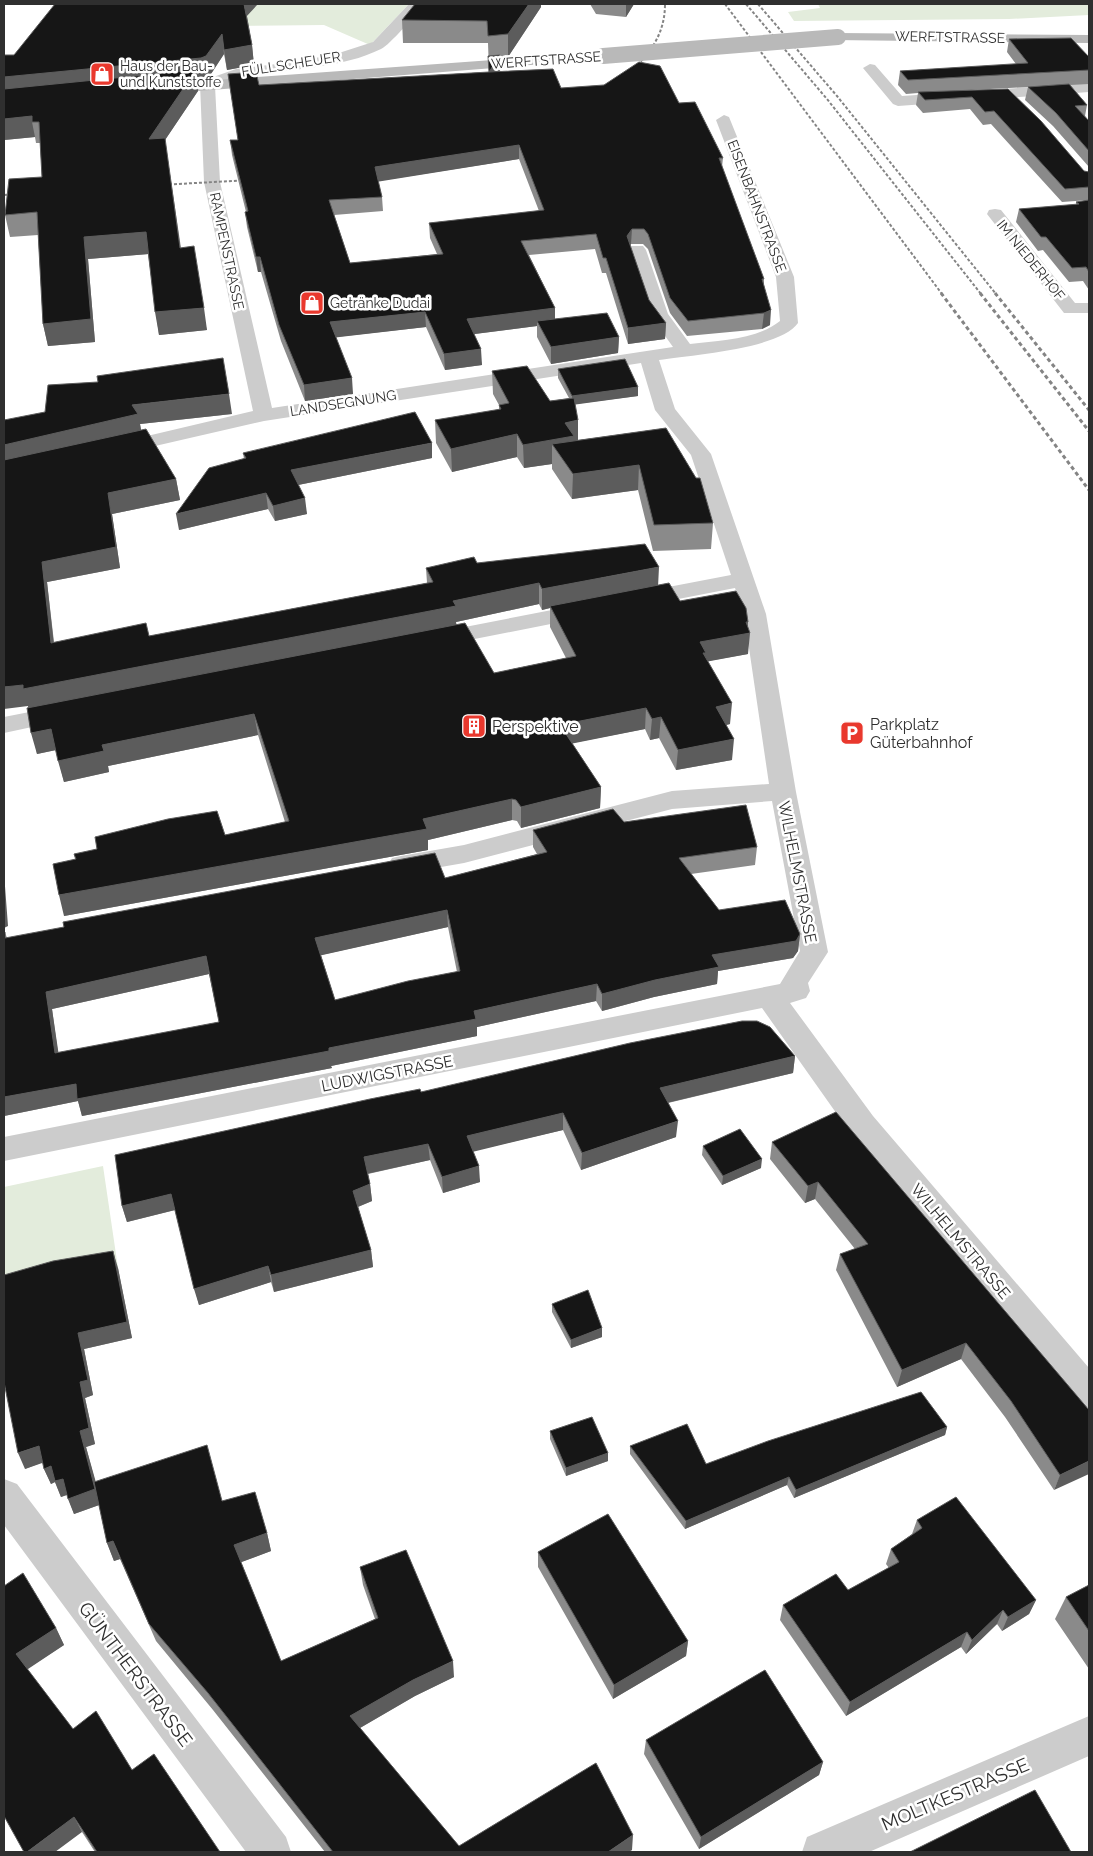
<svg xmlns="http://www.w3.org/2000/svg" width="1093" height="1856" viewBox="0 0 1093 1856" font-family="Raleway,sans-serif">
	<rect width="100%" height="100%" fill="#fff"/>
	<path fill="#e3ecdc" d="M205,4H409L370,45L324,25L221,26Z
		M818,4H1089V15L1009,19L794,21L788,12L820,8Z
		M103,1166L118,1268L59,1278L4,1293V1187Z"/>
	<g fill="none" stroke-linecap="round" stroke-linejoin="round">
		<path fill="#ccc" fill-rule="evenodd" d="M409,4H423C417,13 390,45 381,49C330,74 268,66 215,86L220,182L272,408L673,347L650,315L628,250L631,246H643L646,250L668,314L690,344C720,340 756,340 780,321L776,277L716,120L724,115L729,117L794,277L798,323C780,349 691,355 659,360L675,409L711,454L766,614L796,792L828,952L808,983L810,991L806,998L790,1003L873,1116L1089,1368V1408L1077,1404L851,1134L762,1008L4,1161V1137L780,984L800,951L772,801L672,809L464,863L401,874L392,872L388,865L392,858L401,856L464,845L672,791L769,784L744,614L735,588L637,607L629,605L626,600L629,595L637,593L731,575L691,455L655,410L641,363L264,421L116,455L109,453L106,449L109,445L253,411L204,182L200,84L202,81L236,69L302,61L342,52L373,42Z
			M870,64L875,65L902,96L1089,83V92L898,106L893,104L863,68Z
			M995,209L1001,210L1075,303H1089V313H1064L987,214L989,210Z
			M588,603L596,605L599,610L596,615L434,647L426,645L422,640L426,635L434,633Z
			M65,705L74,708L77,713L74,718L4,733V717Z
			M4,1479L17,1484L286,1837L291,1852H246L4,1525Z
			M1089,1716V1756L869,1852H802L807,1837Z"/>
		<path fill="#b9b9b9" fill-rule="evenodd" d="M838,33L1089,35V43L833,40L831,37Z
			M603,52L608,53L610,56L608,59L160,94L152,89L160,84Z"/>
		<path stroke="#848484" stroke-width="2" stroke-dasharray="3 2" stroke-linecap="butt" d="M725,4L942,294
			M746,4L827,99L981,294
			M758,4L837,96L996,294
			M630,72C651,53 665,33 665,4
			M159,185L251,180
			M4,195L22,193"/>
		<path stroke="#848484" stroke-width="3" stroke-dasharray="4 3" stroke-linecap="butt" d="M941,293L1089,490
			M980,293L1089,431
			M995,293L1089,410"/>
		<path stroke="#b9b9b9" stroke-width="16" d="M603,56L838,37"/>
	</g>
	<path fill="#8a8a8a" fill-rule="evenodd" d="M590,4H634L626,17L596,14Z
		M541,7L508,57H501V69L499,72L561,88L679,103L723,158L722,167L764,279V285L770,325L762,329L687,336L670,313L648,249L643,244H631L630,245L649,300L666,323L665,339L628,344L606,273H602L595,249L529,255L555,308V319L619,337L618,353L551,364L537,337V326L474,334L482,365L445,370L426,327L336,337L353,394L305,401L281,341L261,272H258L247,227L245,212H246L232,155L230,140H238L228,74L259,85L489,72L488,43H403L402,20ZM519,159L539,211L429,223L430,238L437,254L350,263L334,215L383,211L382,197L378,181Z
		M247,16L252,45L254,65L227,70L224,54L209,77L204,78L197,79L198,91L165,140L181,248L207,330L159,335L148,254L88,259L95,342L48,346L43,324L38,235L10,237L5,215L42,177L40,143H36L35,137L4,140V55H14Z
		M1009,39L1089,57V84L1070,85L1087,105L1085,116L1089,121V167L1053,126L1025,100L1028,87L953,91L1008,89L1084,171L1089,172V290L1083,281L1069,282L1043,250L1038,251L1016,222L1019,209L1076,205V202L1089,200L1062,202L991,124L983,125L970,109L923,113L916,105L918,93L906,94L898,85L900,71L1016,64L1007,52Z
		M558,369L638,387V396L575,404L578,440L666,428L713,523L711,549L653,551L638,490L572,499L552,469V464L524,468L517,457L452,472L436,443L435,420L499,410V405L493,394L492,371L550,401L569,398L558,378Z
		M232,414L140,424L141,430L176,479L180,500L112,514L120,568L47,582L54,642L149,636L427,583L426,568L477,563L658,585L680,601L748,628V654L708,661L730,724L726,725L732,760L676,770L659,738L650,740L645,729L572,743L601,787L600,808L521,828L517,821L512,820L428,840V850L64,916L75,859L74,854L225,835L285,822L258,735L108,766L109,772L64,782L56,750L37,754L28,706L4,420ZM539,604L542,610L550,608V627L566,658L494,673L456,624V622Z
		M243,453L432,458L298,485L307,514L275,521L268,509L179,530L244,459Z
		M624,822L757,847L755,865L691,874L719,910L800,934L798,951L793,958L718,971L717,984L654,997L602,1011L596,1001L477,1027V1036L331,1066L332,1068L82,1116L78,1101L4,1116V932H5L7,938L445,878L537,854L533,847V830ZM448,927L457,972L335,1000L321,955ZM209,974L219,1022L58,1053L52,1009Z
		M795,1056L793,1073L668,1103L676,1137L581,1170L563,1130L473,1151L480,1182L443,1193L430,1160L368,1174L370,1184L372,1201L358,1207L371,1250L373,1267L274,1292L271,1282L199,1305L175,1210L127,1222L122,1206L421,1092Z
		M772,1142L1089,1410L1054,1490L1005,1417L961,1359L897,1387L836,1270L840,1254L855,1249L815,1199L805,1203L770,1159Z
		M703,1146L761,1168L722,1185L702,1155Z
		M118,1268L132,1338L84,1349L93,1395L85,1398L95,1444L86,1447L95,1481L222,1501L267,1533L271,1551L241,1562L281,1661L375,1619L363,1585L360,1567L454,1677L415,1696L360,1728L459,1846L632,1850L628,1852H325L213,1710L156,1641L120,1559L114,1561L107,1543L99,1505L74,1514L67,1495L61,1497L55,1482L51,1484L44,1469L43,1462L25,1469Z
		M552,1304L602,1337L571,1348L552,1312Z
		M947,1427L945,1435L794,1498L787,1485L685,1529L630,1454V1446L706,1464Z
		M550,1431L608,1453V1461L566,1476L550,1439Z
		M917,1520L1036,1600L1029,1614L1002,1631L997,1624L966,1654L961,1647L846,1716L780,1620L783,1605L848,1590L889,1568L886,1564L891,1549L912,1534Z
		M538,1552L688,1641L686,1656L613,1699L538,1567Z
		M1089,1585V1669L1055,1619L1066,1597Z
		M4,1586L56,1628L64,1645L27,1669L73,1729L132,1770L220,1852H95L82,1832L4,1816Z
		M646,1740L823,1762L819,1775L699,1849L644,1754Z"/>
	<path fill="#5c5c5c" d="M244,4H258L246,17Z
		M529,4H541V7L508,57V34Z
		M626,4H634L626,17Z
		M222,34L224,54L209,77L204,78L197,79L198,91L165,140L149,139L4,98V77Z
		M252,45L254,65L227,70L224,50Z
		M500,55L501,69L489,86V72Z
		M32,116V122L35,137L4,140V119Z
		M519,145V159L376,182L375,167Z
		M632,229L631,244L626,251L627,236Z
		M146,232L149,254L88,259L95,342L48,346L43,324L84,237Z
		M256,257H260L261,272H258Z
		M204,308L207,330L159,335L155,312Z
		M555,308V324L537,321V326L467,335V319Z
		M771,310L770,325L762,329L764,313Z
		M425,312L426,327L331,338L330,322Z
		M666,323L665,339L628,344V328Z
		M619,337L618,353L551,364V347Z
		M481,349L482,365L445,370L444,354Z
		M352,378L353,394L305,401L304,385Z
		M638,387V396L572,405V396Z
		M229,394L232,414L140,424L142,435L4,467V445L132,405Z
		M578,420V444H552V464L524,468L523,445L565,423Z
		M517,434V457L452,472L451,449Z
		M432,443V458L293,486L291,470Z
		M639,465L638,490L572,499L573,474Z
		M176,479L180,500L112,514L120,568L47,582L56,664L51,643L42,562L108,493Z
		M266,493L268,509L179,530L176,514Z
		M305,498L307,514L275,521L273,506Z
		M659,567L658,587L550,606V608L542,610V589Z
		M539,583V604L456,622L457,627L29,710L28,706L4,709V687L453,601Z
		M746,622H748L747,634L750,633L748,654L705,662L700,642Z
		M732,703L730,724L714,728L716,707Z
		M646,708L645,729L560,746V725Z
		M254,714L258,735L108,766L109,772L64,782L58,761L102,745Z
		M661,717L659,738L650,740L652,719Z
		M51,729L56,750L37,754L31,733Z
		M734,739L732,760L676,770L678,750Z
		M601,787L600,808L521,828V807Z
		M512,799V820L428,840V850L64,916L59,895L423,819Z
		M4,873L8,926L4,928Z
		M447,910L448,927L318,956L315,938Z
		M800,934L798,951L793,958L718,971L717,984L654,997L602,1011V994L712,955Z
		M206,956L209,974L52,1009L61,1070L55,1053L46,992Z
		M597,984L596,1001L477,1027V1036L331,1066L332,1068L82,1116L78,1101L4,1116V1097L76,1084L329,1048L474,1011Z
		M795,1056L793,1073L658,1105L660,1088Z
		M563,1113V1130L468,1153L467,1136Z
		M678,1121L676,1137L581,1170L582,1153Z
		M428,1144L430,1160L366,1174L364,1157Z
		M762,1159L761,1168L722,1185L723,1176Z
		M479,1166L480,1182L443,1193L442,1177Z
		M818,1182L815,1199L805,1203L808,1186Z
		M370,1184L372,1201L355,1208L353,1191Z
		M171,1194L175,1210L127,1222L122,1206Z
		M371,1250L373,1267L274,1292L271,1275Z
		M113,1251L118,1268L132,1338L84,1349L93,1395L85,1398L95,1444L86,1447L102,1504L74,1514L68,1499L80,1431L78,1333Z
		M268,1266L271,1282L199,1305L194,1289Z
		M602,1328V1337L571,1348V1340Z
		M966,1343L961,1359L897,1387L902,1370Z
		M947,1427L945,1435L794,1498L796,1490Z
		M39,1446L45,1462L25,1469L18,1453Z
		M608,1453V1461L566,1476V1468Z
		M1089,1461V1474L1054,1490L1060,1475Z
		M51,1466L63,1479L69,1494L61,1497L55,1482L51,1484L44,1469Z
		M789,1477L787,1485L685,1529L686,1521Z
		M267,1533L271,1551L239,1563L234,1545Z
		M113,1541L120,1559L114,1561L107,1543Z
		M1036,1600L1029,1614L1002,1631L1008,1617Z
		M1003,1610L997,1624L966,1654L972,1640Z
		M56,1628L64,1645L25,1671L16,1654Z
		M967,1632L961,1647L846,1716L850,1702Z
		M688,1641L686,1656L613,1699L614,1685Z
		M453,1661L454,1677L415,1696L353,1732L350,1716L413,1680Z
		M823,1762L819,1775L699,1849L701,1837Z
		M74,1817L82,1832L55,1852H27Z
		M633,1835L632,1850L628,1852H608Z"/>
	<path fill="#161616" stroke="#5c5c5c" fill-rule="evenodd" d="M55,4H244L252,45L224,50L222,34L206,56L201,58L4,77V55H14Z
		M415,4H529L508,34L488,36L487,21L402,20Z
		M1071,38L1089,57V70L908,80L900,71L1028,63L1009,39Z
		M500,55L489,72L553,69L561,88L604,85L639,62L660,66L679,103L695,102L723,158H719L764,279H762L771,310L764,313L688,321L670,298L648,234L644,229H632L627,236L649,300L666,323L628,328L606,258H603L596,234L521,241L555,308L467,319L481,349L444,354L425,312L330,322L352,378L304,385L279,325L260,257H256L245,212L248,211L230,140H238L228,74L256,72L259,85L489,72L488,56ZM519,145L544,210L429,223L443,254L350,263L329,200L382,197L375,167Z
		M196,70L149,139L165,138L180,248L194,246L204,308L155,312L146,232L84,237L91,319L43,324L37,212L5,215L9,179L42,177L39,122H32V116L4,119V89Z
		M1069,84L1087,105L1075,106L1089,121V151L1056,113L1028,87Z
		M1008,89L1041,121L1084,171L1089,172V187L1065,189L994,111L985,112L972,97L925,100L918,92Z
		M1089,200V272L1086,267L1072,268L1046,237H1041L1019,209L1079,204L1076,202Z
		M607,313L619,337L551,347L537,321Z
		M223,358L229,394L132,405L138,414L4,445V420L45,412L48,385L98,382L97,376Z
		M625,359L638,387L572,396L558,369Z
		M527,366L550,401L574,398L578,420L565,423L574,436L523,445L517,434L451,449L435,420L501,409L499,405L509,403L492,371Z
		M415,412L432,443L291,470L305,498L273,506L266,493L176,514L209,468L246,458L243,453Z
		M666,428L696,478H700L713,523L654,525L639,465L573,474L552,444Z
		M146,429L176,479L108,493L116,547L42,562L51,643L146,623L149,636L433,582L426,568L474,557L477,563L645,544L659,567L542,589L539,583L453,601L456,606L23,689V685L4,687V460Z
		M669,583L680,601L736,591L746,608L748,622H746L750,633L700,642L706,653H703L732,703L716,707L734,739L678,750L661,717L652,719L646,708L560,725L601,787L521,807L516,800L512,799L423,819L427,829L59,895L53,864L76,859L74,854L97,849L95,837L168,819L217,811L225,835L289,821L254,714L102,745L104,751L58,761L51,729L31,733L27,708L465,623L494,673L576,656L550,606Z
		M746,805L757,847L679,858L719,910L785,900L800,934L796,941L712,955L719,967L655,980L602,994L597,984L474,1011L476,1019L329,1048V1051L77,1099L76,1084L4,1097V932H5V938L64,927L63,922L435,853L445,878L547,852L533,830L613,809L624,822ZM447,910L460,971L408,981L335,1000L315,938ZM206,956L219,1022L55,1053L46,992Z
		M742,1021H757L770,1027L795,1056L660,1088L678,1121L582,1153L563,1113L467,1136L479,1166L442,1177L428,1144L364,1157L370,1184L353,1191L371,1250L271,1275L268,1266L194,1289L171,1194L122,1206L115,1155L370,1099L420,1089L421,1092L630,1043Z
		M836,1112L1089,1410V1461L1060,1475L1011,1401L966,1343L902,1370L840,1254L868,1244L818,1182L808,1186L772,1142Z
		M740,1129L762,1159L723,1176L703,1146Z
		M113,1251L127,1322L78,1333L88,1380L80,1382L89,1428L80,1431L95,1489L68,1499L63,1479L55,1481L51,1466L44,1469L39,1446L18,1453L4,1382V1275L53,1261Z
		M588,1290L602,1328L571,1340L552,1304Z
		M921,1392L947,1427L796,1490L789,1477L686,1521L630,1446L687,1424L706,1464L768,1441Z
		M592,1417L608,1453L566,1468L550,1431Z
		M207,1445L222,1501L255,1492L267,1533L234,1545L281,1661L378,1618L360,1567L406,1550L453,1661L413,1680L350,1716L459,1846L596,1763L633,1835L608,1852H333L208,1693L149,1624L113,1541L107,1543L94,1482Z
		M956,1497L1036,1600L1008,1617L1003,1610L972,1640L967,1632L850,1702L783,1605L836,1574L848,1590L899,1562L891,1549L922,1528L917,1520Z
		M608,1514L688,1641L614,1685L538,1552Z
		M23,1573L56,1628L16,1654L73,1729L96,1711L132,1770L154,1754L220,1852H97L74,1817L27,1852H24L4,1816V1586Z
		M1089,1585V1631L1066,1597Z
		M765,1670L823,1762L701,1837L646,1740Z
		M1035,1790L1071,1852H910Z"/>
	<defs>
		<g id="shop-square" transform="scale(1.25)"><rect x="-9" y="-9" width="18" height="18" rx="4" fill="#e9382d" stroke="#fff"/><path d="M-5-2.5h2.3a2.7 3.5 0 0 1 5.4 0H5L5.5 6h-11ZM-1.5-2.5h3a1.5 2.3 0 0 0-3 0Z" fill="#fff"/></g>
		<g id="building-square" transform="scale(1.25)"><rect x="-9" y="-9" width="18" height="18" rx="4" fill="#e9382d" stroke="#fff"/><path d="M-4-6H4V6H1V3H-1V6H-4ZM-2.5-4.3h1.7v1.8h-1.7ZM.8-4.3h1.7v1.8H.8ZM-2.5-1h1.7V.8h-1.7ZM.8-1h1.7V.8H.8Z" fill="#fff"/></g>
		<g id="parking-square" transform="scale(1.25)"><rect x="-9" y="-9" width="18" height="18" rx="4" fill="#e9382d" stroke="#fff"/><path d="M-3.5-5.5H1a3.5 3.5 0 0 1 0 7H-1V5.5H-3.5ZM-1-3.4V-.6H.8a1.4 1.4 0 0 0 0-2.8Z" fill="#fff"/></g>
	</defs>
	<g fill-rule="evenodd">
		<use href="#shop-square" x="102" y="74"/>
		<use href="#shop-square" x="312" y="303"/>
		<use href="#building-square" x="474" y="726"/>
		<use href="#parking-square" x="852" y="733"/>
	</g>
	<g text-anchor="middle" stroke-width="5" stroke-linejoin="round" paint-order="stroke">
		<g font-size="14" fill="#2f2f2f" stroke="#fff">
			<text transform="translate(950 37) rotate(1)" y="5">WERFTSTRASSE</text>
			<text transform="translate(546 60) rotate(-4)" y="5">WERFTSTRASSE</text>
			<text transform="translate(291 64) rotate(-9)" y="5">FÜLLSCHEUER</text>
			<text transform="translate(757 206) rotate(69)" y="5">EISENBAHNSTRASSE</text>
			<text transform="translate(227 251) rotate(78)" y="5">RAMPENSTRASSE</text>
			<text transform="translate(1031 260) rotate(51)" y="5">IM NIEDERHOF</text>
			<text transform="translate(343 403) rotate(-9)" y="5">LANDSEGNUNG</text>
		</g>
		<g font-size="14" fill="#2f2f2f" stroke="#fff" text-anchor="start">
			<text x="120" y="71">Haus der Bau-<tspan x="120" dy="16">und Kunststoffe</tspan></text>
			<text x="330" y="308">Getränke Dudai</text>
		</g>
		<g font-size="16" fill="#2f2f2f" stroke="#fff" text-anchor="start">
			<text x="870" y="730">Parkplatz<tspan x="870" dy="18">Güterbahnhof</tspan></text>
			<text x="492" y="732">Perspektive</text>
		</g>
		<g font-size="16" fill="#2f2f2f" stroke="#fff">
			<text transform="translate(798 872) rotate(79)" y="6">WILHELMSTRASSE</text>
			<text transform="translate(387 1073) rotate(-11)" y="6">LUDWIGSTRASSE</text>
			<text transform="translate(961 1241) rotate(50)" y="6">WILHELMSTRASSE</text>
		</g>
		<g font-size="19" fill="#2f2f2f" stroke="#fff">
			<text transform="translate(136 1674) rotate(53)" y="7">GÜNTHERSTRASSE</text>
			<text transform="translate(955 1794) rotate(-23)" y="7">MOLTKESTRASSE</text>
		</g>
	</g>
	<rect width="1093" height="1856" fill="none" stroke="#2f2f2f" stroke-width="10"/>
</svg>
